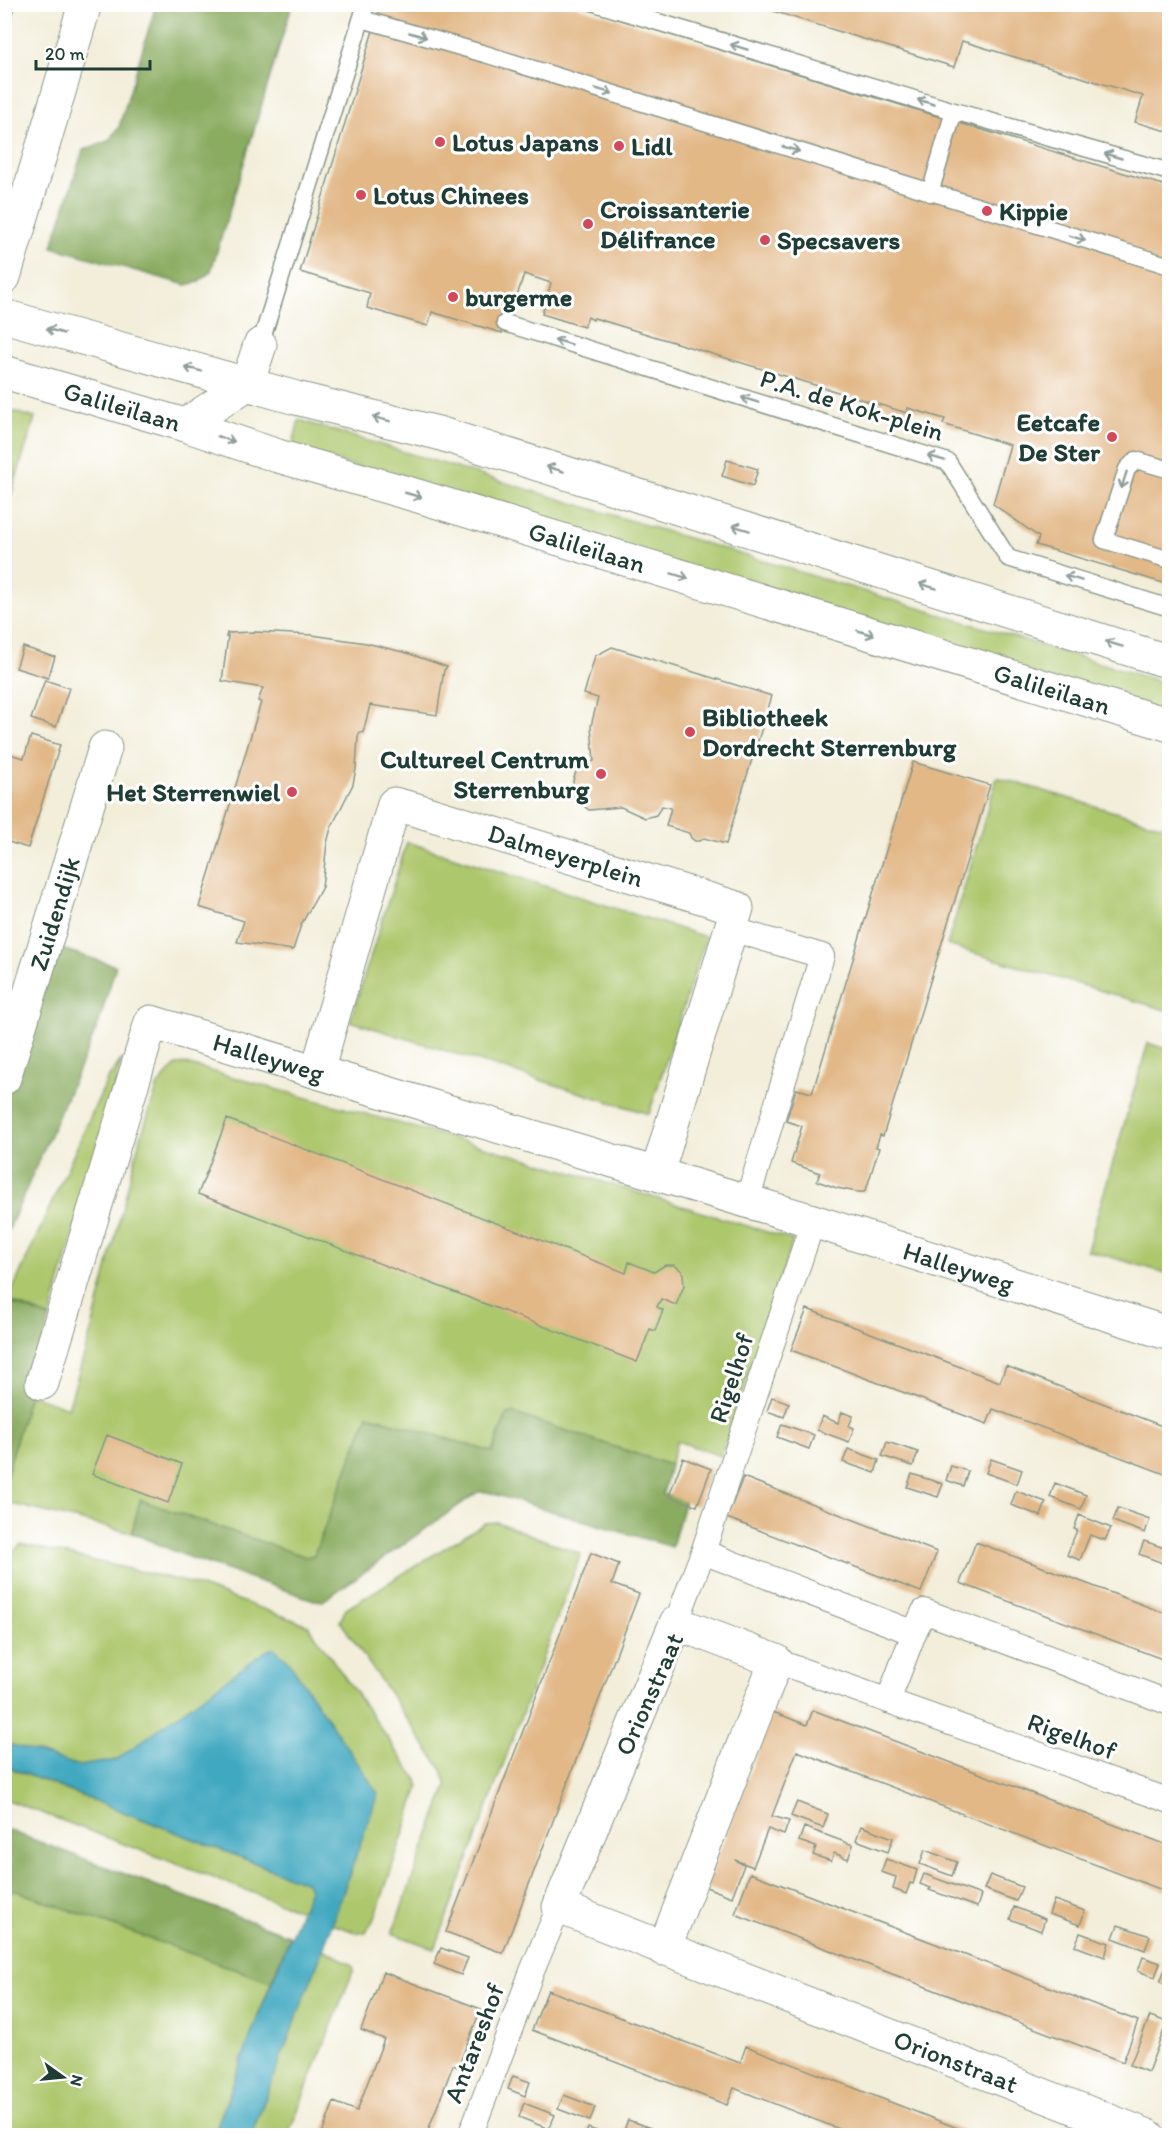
<svg xmlns="http://www.w3.org/2000/svg" width="1174" height="2140" viewBox="0 0 1174 2140" font-family="Itim,sans-serif">
	<rect width="100%" height="100%" fill="#fff"/>
	<filter id="ink" filterUnits="userSpaceOnUse"><feTurbulence type="fractalNoise" baseFrequency=".0167" numOctaves="2"/><feDisplacementMap in="SourceGraphic" scale="12" xChannelSelector="R" yChannelSelector="G"/><feConvolveMatrix kernelMatrix="1 2 1 2 8 2 1 2 1" color-interpolation-filters="sRGB"/></filter>
	<filter id="wash" filterUnits="userSpaceOnUse"><feTurbulence type="fractalNoise" baseFrequency=".008" numOctaves="4" result="noise"/><feDisplacementMap in="SourceGraphic" scale="24" xChannelSelector="R" yChannelSelector="G"/><feGaussianBlur stdDeviation="1.35" result="paint"/><feColorMatrix in="noise" values="0 0 0 0 0 0 0 0 0 0 0 0 0 0 0 0 0 1.4 0 .05"/><feComposite in="paint" operator="in"/></filter>
	<g filter="url(#wash)">
		<rect width="100%" height="100%" fill="#f3eeda"/>
		<path fill="#adc76d" stroke="#668250" stroke-width="1.5" d="M5,409L35,418L5,513L4,409Z
			M299,420L1169,684V715L292,447Z
			M997,777L1169,828V1011L947,945Z
			M407,842L706,937L649,1114L350,1021Z
			M1148,1043L1169,1050V1274L1087,1250Z
			M122,1059L50,1318L8,1300L107,1080Z
			M186,1064L528,1159L793,1240L721,1456L677,1441L670,1465L512,1413L507,1414L492,1453L368,1415L314,1555L306,1557L140,1500L132,1533L12,1504L5,1510V1482L29,1394L68,1408L91,1332L139,1143L158,1085L176,1065Z
			M497,1522L581,1554L435,1949L392,1933L447,1786L442,1770L340,1621L346,1609L485,1523Z
			M21,1544L190,1583L308,1625L417,1780L419,1787L375,1918L366,1932L358,1933L332,1924L378,1793L266,1651L116,1760L80,1766L5,1743L4,1564L10,1555Z
			M4,1766L307,1883L310,1889L301,1911L5,1799Z
			M5,1887L271,1982L214,2135L5,2136Z
			M323,1949L351,1964L354,1969L288,2135L251,2136Z"/>
		<path fill="#8aac60" stroke="#54744a" stroke-width="1.5" d="M290,5H292L211,271L199,282L186,285L52,247L83,150L108,141L119,127L156,5Z
			M46,944L116,966L98,1025L5,1238V1077Z
			M4,1300L50,1318L6,1477L4,1476Z
			M512,1413L670,1465L663,1494L685,1500L672,1547L487,1492H478L323,1601L314,1600L188,1557L132,1533L140,1500L306,1557L314,1555L368,1415L492,1452L507,1414Z
			M5,1829L290,1936L271,1982L5,1887Z"/>
		<path fill="#40a8c0" stroke="#30727a" stroke-width="1.5" d="M274,1648L287,1659L378,1793L323,1949L251,2135H214L256,2021L310,1889L307,1883L5,1766V1743L80,1766L116,1760L266,1651Z"/>
		<g id="blocks">
			<path fill="#e2b887" d="M4,4H15L5,36H4Z
				M381,4H569L1170,187V585L1036,545L1039,537L993,504L1010,445L943,424L945,419L908,408L907,413L594,318L593,320L588,317L584,327L542,314L551,283L524,274L517,296L513,295L502,333L432,312L428,326L367,308L370,293L300,272Z
				M750,4H1170V132L1135,122L1143,96L962,41L954,67Z
				M727,460L758,469L753,486L722,476Z
				M255,632L312,635L366,643L407,653L447,667L444,670L437,715L370,705L363,733L360,732L358,737L356,769L353,784L331,828L327,843L322,887L301,925L293,950L237,942L244,921L199,907L261,702L258,701L263,688L222,681L228,636L226,637L227,633Z
				M23,647L55,657L48,678L16,668Z
				M612,647L772,696L756,747L750,745L747,755L753,756L726,844L704,838L700,841H695L691,838L689,833L666,826L671,808L662,806L656,815L645,818L621,807L589,810L575,799L573,781L578,766L594,761L591,726L598,698L584,694L595,656Z
				M45,680L69,688L56,727L31,719Z
				M31,736L60,745L28,848L5,841V757L6,753L24,758Z
				M913,762L990,785L883,1136L880,1135L876,1147L879,1148L867,1187L864,1192H857L837,1188L817,1181L820,1173L791,1163L802,1126L786,1121L796,1089L812,1093L815,1084Z
				M227,1119L626,1273L629,1262L654,1272L665,1265H674L681,1270L683,1274L684,1286L676,1305L661,1299L657,1307L663,1310L655,1331L650,1329L637,1362L198,1194Z
				M807,1309L1000,1382L1006,1366L1170,1429V1476L993,1409L987,1424L791,1350Z
				M772,1397L789,1403L784,1417L767,1411Z
				M842,1412L853,1416L849,1426L854,1428L849,1442L817,1430L822,1416L838,1423Z
				M782,1424L814,1435L809,1449L777,1437Z
				M107,1435L182,1464L168,1503L92,1474Z
				M887,1442L918,1452L913,1466L882,1456Z
				M848,1449L879,1460L875,1473L843,1462Z
				M683,1458L711,1469L697,1506L669,1496Z
				M991,1459L1022,1470L1017,1484L986,1473Z
				M951,1466L968,1471L963,1486L946,1480Z
				M912,1474L943,1484L938,1497L907,1487Z
				M743,1477L937,1552L921,1592L727,1518Z
				M1055,1483L1086,1495L1081,1509L1050,1497Z
				M1016,1491L1046,1502L1041,1516L1011,1505Z
				M1118,1508L1150,1519L1145,1533L1113,1521Z
				M1079,1515L1111,1528L1105,1540L1090,1535L1080,1560L1067,1555L1077,1530L1074,1529Z
				M1144,1541L1170,1550V1566L1139,1554Z
				M976,1542L1170,1615V1662L960,1583Z
				M591,1553L619,1564L612,1584L639,1594L503,1953L446,1932Z
				M813,1710L1170,1846V1893L797,1751L772,1816L789,1821L784,1835L768,1829L753,1867L735,1860L744,1865L732,1897L706,1887L773,1712L807,1725Z
				M797,1802L828,1814L823,1828L791,1816Z
				M861,1826L893,1838L888,1852L856,1840Z
				M804,1827L853,1845L848,1859L834,1853L831,1861L813,1855L816,1847L799,1841Z
				M925,1850L957,1862L952,1876L920,1864Z
				M886,1859L917,1870L913,1884L910,1883L906,1894L893,1889L896,1877L881,1872Z
				M750,1873L1138,2021L1123,2062L735,1914Z
				M924,1874L981,1895L977,1907L929,1890L931,1888L920,1884Z
				M990,1875L1022,1887L1016,1901L984,1889Z
				M1054,1900L1085,1911L1080,1925L1049,1914Z
				M1014,1907L1045,1919L1041,1931L1010,1919Z
				M1118,1925L1150,1936L1145,1950L1113,1938Z
				M1080,1933L1109,1943L1105,1957L1075,1946Z
				M441,1948L468,1958L461,1975L434,1964Z
				M1170,1956V1986L1160,1982Z
				M1143,1957L1160,1963L1155,1977L1138,1971Z
				M383,1972L481,2009L458,2067L453,2065L426,2136H321L334,2102L357,2111L384,2039L361,2030Z
				M548,1990L740,2063L746,2046L978,2136H857L734,2088L727,2105L532,2030Z
				M1150,2016L1167,2022L1148,2072L1130,2065Z
				M513,2076L530,2082L525,2096L508,2089Z
				M564,2095L595,2107L590,2121L558,2109Z
				M524,2103L555,2115L549,2129L519,2117Z
				M628,2120L659,2131L657,2136H629L623,2133Z
				M588,2128L608,2135V2136H585Z"/>
		</g>
	</g>
	<g filter="url(#ink)">
		<use href="#blocks" fill-opacity="0" stroke="#899687" stroke-width="1.5"/>
		<g fill="none" stroke-linecap="round" stroke-linejoin="round">
			<g stroke="#899687" stroke-width="19">
				<path id="service" d="M598,4L954,111L1170,172
					M362,19L485,54L1170,266
					M930,193L954,111
					M505,323L948,462L1008,558L1170,608
					M260,345L366,4
					M1170,470L1136,460L1127,469L1104,540L1170,560"/>
			</g>
			<g stroke="#899687" stroke-width="26">
				<path id="pedestrian" d="M731,929L822,956L747,1201
					M703,1552L914,1633L924,1611L1170,1703
					M676,1623L703,1552L813,1221
					M776,1661L1170,1801
					M888,1701L914,1633
					M470,2136L532,1971L559,1907"/>
			</g>
			<g stroke="#899687" stroke-width="35">
				<g id="minor">
					<path d="M185,425L247,384L260,345"/>
					<path id="s1" d="M317,1072L394,804L417,810L737,908L657,1174"/>
					<path id="s2" d="M4,1078L105,748"/>
					<path id="s3" d="M42,1383L151,1022L813,1221L1170,1334"/>
					<path id="s4" d="M664,1949L776,1661L676,1623L559,1907L1148,2136"/>
				</g>
			</g>
			<g stroke="#899687" stroke-width="35">
				<g id="tertiary">
					<path d="M4,277L85,4"/>
					<path d="M4,316L296,398L438,433L1170,662"/>
					<path id="s5" d="M4,372L185,425L278,456L418,496L1170,725"/>
				</g>
			</g>
			<use href="#service" stroke="#fff" stroke-width="16"/>
			<use href="#pedestrian" stroke="#fff" stroke-width="24"/>
			<use href="#minor" stroke="#fff" stroke-width="33"/>
			<use href="#tertiary" stroke="#fff" stroke-width="33"/>
		</g>
		<defs><path id="oneway-shaft" d="M-6 0H5M1.5-3L5.5 0L1.5 3" fill="none" stroke-width="1.6" stroke-linecap="round" stroke-linejoin="round" transform="scale(1.5)"/></defs>
		<g stroke="#8f9e9a">
			<use href="#oneway-shaft" transform="translate(418 35) rotate(16)"/>
			<use href="#oneway-shaft" transform="translate(739 47) rotate(-163)"/>
			<use href="#oneway-shaft" transform="translate(604 91) rotate(17)"/>
			<use href="#oneway-shaft" transform="translate(926 102) rotate(-163)"/>
			<use href="#oneway-shaft" transform="translate(791 149) rotate(17)"/>
			<use href="#oneway-shaft" transform="translate(1113 156) rotate(-164)"/>
			<use href="#oneway-shaft" transform="translate(1077 238) rotate(17)"/>
			<use href="#oneway-shaft" transform="translate(55 331) rotate(-164)"/>
			<use href="#oneway-shaft" transform="translate(563 342) rotate(-164)"/>
			<use href="#oneway-shaft" transform="translate(193 369) rotate(-165)"/>
			<use href="#oneway-shaft" transform="translate(750 400) rotate(-163)"/>
			<use href="#oneway-shaft" transform="translate(381 419) rotate(-166)"/>
			<use href="#oneway-shaft" transform="translate(226 439) rotate(18)"/>
			<use href="#oneway-shaft" transform="translate(936 458) rotate(-163)"/>
			<use href="#oneway-shaft" transform="translate(555 469) rotate(-163)"/>
			<use href="#oneway-shaft" transform="translate(1124 480) rotate(108)"/>
			<use href="#oneway-shaft" transform="translate(413 495) rotate(16)"/>
			<use href="#oneway-shaft" transform="translate(741 528) rotate(-163)"/>
			<use href="#oneway-shaft" transform="translate(680 576) rotate(17)"/>
			<use href="#oneway-shaft" transform="translate(1073 578) rotate(-163)"/>
			<use href="#oneway-shaft" transform="translate(928 586) rotate(-163)"/>
			<use href="#oneway-shaft" transform="translate(866 633) rotate(17)"/>
			<use href="#oneway-shaft" transform="translate(1114 644) rotate(-163)"/>
		</g>
	</g>
	<g fill="#d1495b" stroke="#fff" stroke-width="2">
		<circle cx="440" cy="142" r="6"/>
		<circle cx="619" cy="146" r="6"/>
		<circle cx="361" cy="195" r="6"/>
		<circle cx="987" cy="211" r="6"/>
		<circle cx="588" cy="224" r="6"/>
		<circle cx="765" cy="240" r="6"/>
		<circle cx="453" cy="297" r="6"/>
		<circle cx="1112" cy="437" r="6"/>
		<circle cx="690" cy="732" r="6"/>
		<circle cx="601" cy="774" r="6"/>
		<circle cx="292" cy="792" r="6"/>
	</g>
	<g text-anchor="middle" stroke-width="6" stroke-linejoin="round" paint-order="stroke">
		<g font-size="26" font-weight="bold" fill="#1f3d34" stroke="#fff" text-anchor="start">
			<text x="452" y="151">Lotus Japans</text>
			<text x="631" y="155">Lidl</text>
			<text x="373" y="204">Lotus Chinees</text>
			<text x="600" y="218">Croissanterie<tspan x="600" dy="30">Délifrance</tspan></text>
			<text x="999" y="220">Kippie</text>
			<text x="777" y="249">Specsavers</text>
			<text x="465" y="306">burgerme</text>
			<text x="1100" y="431" text-anchor="end">Eetcafe<tspan x="1100" dy="30">De Ster</tspan></text>
			<text x="702" y="726">Bibliotheek<tspan x="702" dy="30">Dordrecht Sterrenburg</tspan></text>
			<text x="589" y="768" text-anchor="end">Cultureel Centrum<tspan x="589" dy="30">Sterrenburg</tspan></text>
			<text x="280" y="801" text-anchor="end">Het Sterrenwiel</text>
		</g>
		<g font-size="26" fill="#1f3d34" stroke="#fff">
			<text transform="translate(852 405) rotate(17)" y="9">P.A. de Kok-plein</text>
			<text dy="9" stroke="none"><textPath href="#s5" startOffset="123">Galileïlaan</textPath></text>
			<text dy="9" stroke="none"><textPath href="#s5" startOffset="609">Galileïlaan</textPath></text>
			<text dy="9" stroke="none"><textPath href="#s5" startOffset="1095">Galileïlaan</textPath></text>
			<text dy="9" stroke="none"><textPath href="#s1" startOffset="458">Dalmeyerplein</textPath></text>
			<text dy="9" stroke="none"><textPath href="#s2" startOffset="172">Zuidendijk</textPath></text>
			<text dy="9" stroke="none"><textPath href="#s3" startOffset="500">Halleyweg</textPath></text>
			<text dy="9" stroke="none"><textPath href="#s3" startOffset="1221">Halleyweg</textPath></text>
			<text transform="translate(731 1378) rotate(-72)" y="9">Rigelhof</text>
			<text transform="translate(649 1694) rotate(-66)" y="9">Orionstraat</text>
			<text transform="translate(1072 1736) rotate(20)" y="9">Rigelhof</text>
			<text transform="translate(474 2043) rotate(-69)" y="9">Antareshof</text>
			<text dy="9" stroke="none"><textPath href="#s4" startOffset="1149">Orionstraat</textPath></text>
		</g>
	</g>
	<rect width="1174" height="2140" fill="none" stroke="#fff" stroke-width="24"/>
	<g transform="translate(63 2077) rotate(105)" stroke="#ffffff" stroke-width="4.5" paint-order="stroke">
	<path d="M0-4.5L10 22L0 15L-10 22Z" fill="#1f3d34"/>
	<text y="-9" font-size="16" font-weight="bold" text-anchor="middle" fill="#1f3d34">N</text>
	</g>
	<path d="M36 60v9h114v-9" fill="none" stroke="#1f3d34" stroke-width="3"/>
	<text x="45" y="60" font-size="18" fill="#1f3d34" stroke="#ffffff" stroke-width="4.5" paint-order="stroke">20 m</text>
</svg>
